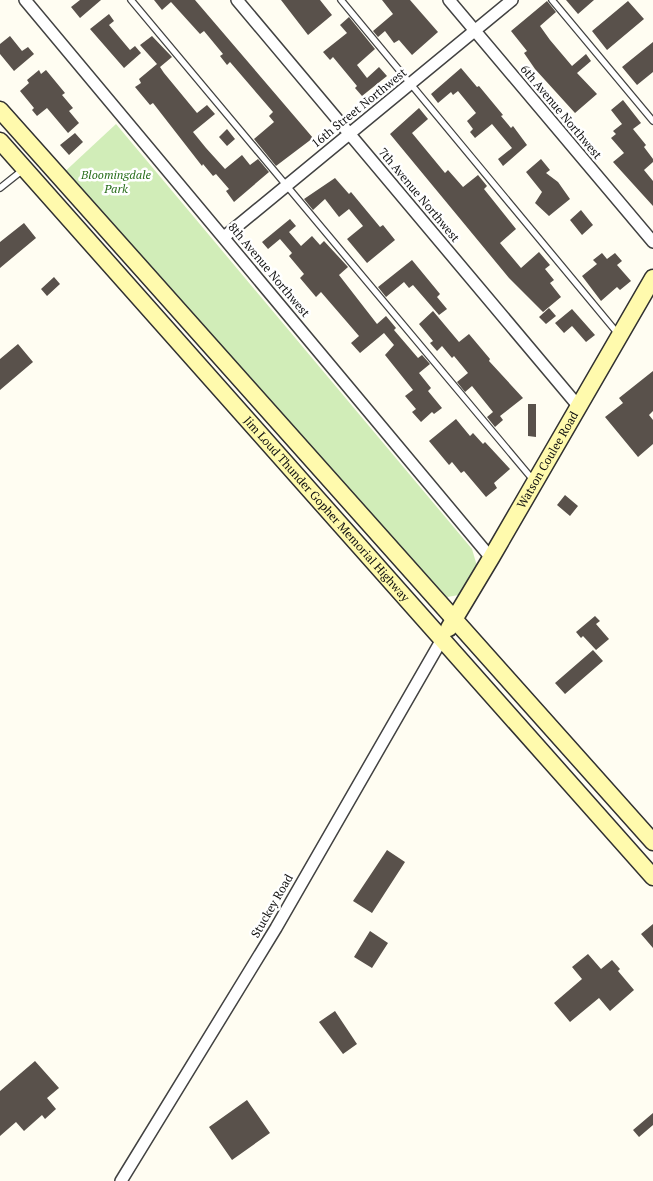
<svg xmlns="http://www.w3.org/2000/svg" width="653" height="1181" viewBox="0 0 653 1181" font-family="'PT Serif',serif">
	<rect width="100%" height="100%" fill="#fffdf2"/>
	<path fill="#d1edb8" d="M116,124L472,549L477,566L459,595L447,597L59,177Z"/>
	<path fill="#59514b" d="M80,0H101L80,18L71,7Z
		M154,0H195L313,138L276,166L254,139L274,122L269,116L273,112L230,62L227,65L220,56L223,54L204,31L200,34L171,2L162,10Z
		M281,0H320L332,15L308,35Z
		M382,0H410L438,32L412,55L399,40L394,43L385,31L378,37L373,31L393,14Z
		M566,0H594L578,14Z
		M547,1L556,12L540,26L550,40L572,66L586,54L591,61L577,73L597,94L575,113L535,69L524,53L527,51L511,31Z
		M628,1L644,19L607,50L592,31Z
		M109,14L114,21L109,25L130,50L135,46L141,53L124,68L90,29Z
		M349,17L375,49L357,65L367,78L379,67L387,76L362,96L355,88L357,86L333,57L330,60L323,52L347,33L340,25Z
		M10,36L22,51L28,47L34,54L14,71L0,54V44Z
		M152,36L172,57L160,67L164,73L197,113L207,105L215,114L193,132L206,148L225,169L242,155L250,165L258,159L269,172L234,202L226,191L229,189L216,174L213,176L203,164L202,166L153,103L150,105L135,87L141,83L139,79L157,64L140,45Z
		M653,42V72L637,85L622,67Z
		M461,68L477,87L479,86L503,115L501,116L511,128L513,126L527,145L503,166L498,159L512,148L492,124L475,138L470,132L473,129L467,121L476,113L458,91L453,95L451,92L438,103L431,94Z
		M39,70L41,74L46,70L65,93L62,95L73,108L69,111L79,123L68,133L47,108L37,116L32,110L34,108L20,91L29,83L27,80Z
		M623,100L641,123L633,129L646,145L644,147L653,159V162L644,170L653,181V206L613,162L624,153L611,138L616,134L613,131L622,124L611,110Z
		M419,108L428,119L412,133L445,173L448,170L463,187L478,175L487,186L484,189L516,229L500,243L521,268L539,252L550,265L545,269L554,280L550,283L561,297L543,312L509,278L390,134Z
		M227,129L235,139L227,146L219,137Z
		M75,133L83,142L69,155L60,145Z
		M541,159L550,170L546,173L558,182L570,199L549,216L535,203L542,192L526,172Z
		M335,178L349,194L351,192L380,227L383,225L395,240L367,263L347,239L363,226L349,209L339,217L325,199L313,210L304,199Z
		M581,210L593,225L582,235L570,220Z
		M290,219L296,226L289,232L301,246L312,236L320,245L324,241L348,267L339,275L377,324L386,316L396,328L394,330L418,358L422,355L430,364L419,373L431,388L428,391L442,408L434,414L432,412L421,422L412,412L416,409L405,396L413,390L385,355L394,345L384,333L360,353L351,343L359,336L321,292L316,297L300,278L304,274L289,256L292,253L280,239L268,249L262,242Z
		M24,223L36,238L0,268V242Z
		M602,253L607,259L615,253L622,261L617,265L631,281L620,290L617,287L601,301L582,276L597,264L593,260Z
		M412,260L440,294L437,297L447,309L439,315L413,285L409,288L404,282L386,297L378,287Z
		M54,277L60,284L47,296L41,289Z
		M549,308L556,316L546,324L539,317Z
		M572,309L595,335L586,342L572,326L564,333L555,323Z
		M433,311L459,342L469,334L490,359L489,361L523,398L500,416L503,420L495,427L487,417L493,412L472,386L465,392L457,382L468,373L454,356L452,358L442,346L437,351L430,343L433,341L419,324Z
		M18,344L33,362L0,390V359Z
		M653,371V411L649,415L653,420V444L638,457L605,417L623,403L619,398Z
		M528,404H536V437L528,436Z
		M456,419L470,436L473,433L483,444L485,442L510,469L494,483L497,488L486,497L464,471L461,473L452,462L449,465L429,441Z
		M565,495L578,506L570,516L557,505Z
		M595,616L600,621L596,624L609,639L596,650L583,636L581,638L576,632Z
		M593,650L603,661L565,694L555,683Z
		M387,850L405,862L372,913L353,901Z
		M653,924V948L641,934Z
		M370,931L388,943L372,968L354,957Z
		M588,954L601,969L612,960L620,969L618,971L634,990L610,1011L599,998L570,1022L554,1003L582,979L572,967Z
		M335,1011L357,1044L343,1054L319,1022Z
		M35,1061L59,1088L47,1098L56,1109L45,1119L42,1115L24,1131L16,1122L0,1136V1091Z
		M247,1100L270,1133L232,1160L209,1127Z
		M653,1113V1125L639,1137L633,1130Z"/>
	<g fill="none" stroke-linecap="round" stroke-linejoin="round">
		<g stroke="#424242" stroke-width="8">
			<path id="lane" d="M131,0L534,481
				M341,0L619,335
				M552,0L653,121
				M0,188L24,169"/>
		</g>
		<g stroke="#424242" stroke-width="14">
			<path id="street" d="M25,0L491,558
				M237,0L579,407
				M449,0L653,242
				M224,237L512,0
				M121,1181L276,928L441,641"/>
		</g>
		<g stroke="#313131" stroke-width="19">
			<g id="secondary">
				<path d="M0,110L653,842"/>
				<path id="s1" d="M0,141L653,877"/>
				<path id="s2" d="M449,628L491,558L653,278"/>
			</g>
		</g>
		<use href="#lane" stroke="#fff" stroke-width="5.5"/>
		<use href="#street" stroke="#fff" stroke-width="11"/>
		<use href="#secondary" stroke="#fffaad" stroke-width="16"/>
	</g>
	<g text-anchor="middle" stroke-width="5" stroke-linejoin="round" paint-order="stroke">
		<g font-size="12" fill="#0f0f0f" stroke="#fff">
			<text transform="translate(359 108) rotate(-39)" y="4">16th Street Northwest</text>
			<text transform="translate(561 112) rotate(50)" y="4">6th Avenue Northwest</text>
			<text transform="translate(419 195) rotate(50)" y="4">7th Avenue Northwest</text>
			<text transform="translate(269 270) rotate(50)" y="4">8th Avenue Northwest</text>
			<text dy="4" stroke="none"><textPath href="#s2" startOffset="195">Watson Coulee Road</textPath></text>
			<text dy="4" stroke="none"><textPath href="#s1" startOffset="492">Jim Loud Thunder Gopher Memorial Highway</textPath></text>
			<text transform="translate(272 906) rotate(-60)" y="4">Stuckey Road</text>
		</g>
		<g font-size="12" font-style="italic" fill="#276d1a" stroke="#fff">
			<text x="116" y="179">Bloomingdale<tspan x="116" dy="14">Park</tspan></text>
		</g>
	</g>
</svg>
